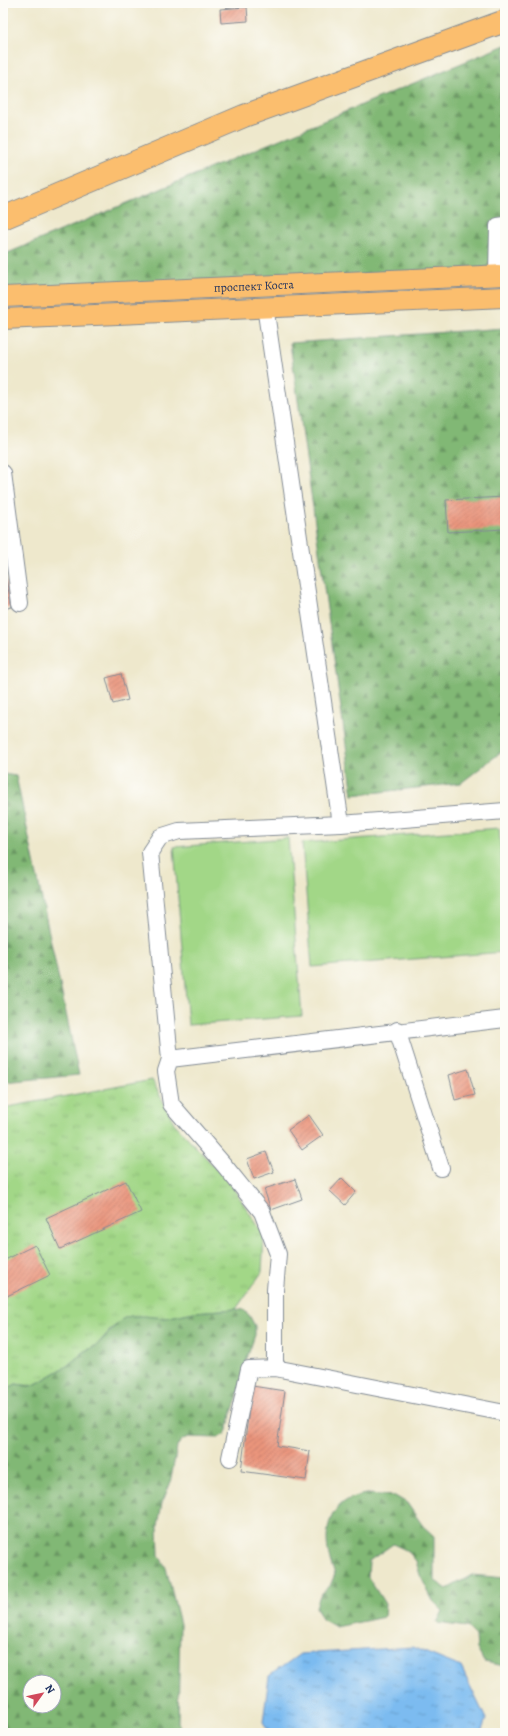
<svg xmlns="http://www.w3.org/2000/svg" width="508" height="1736" viewBox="0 0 508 1736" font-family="Alegreya,serif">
	<defs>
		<pattern id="grass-tufts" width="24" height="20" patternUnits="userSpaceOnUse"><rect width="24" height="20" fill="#a2d787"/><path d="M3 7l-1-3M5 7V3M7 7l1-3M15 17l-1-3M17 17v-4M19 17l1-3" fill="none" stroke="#8bb977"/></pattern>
		<pattern id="forest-firs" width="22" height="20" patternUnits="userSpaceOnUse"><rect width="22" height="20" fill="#81b874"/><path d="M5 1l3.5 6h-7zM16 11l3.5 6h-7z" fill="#699662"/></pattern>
		<pattern id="water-ripples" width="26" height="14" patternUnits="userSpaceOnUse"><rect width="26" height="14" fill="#7bbbf0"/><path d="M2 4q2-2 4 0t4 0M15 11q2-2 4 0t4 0" fill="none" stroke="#6498c6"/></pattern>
		<pattern id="building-hatch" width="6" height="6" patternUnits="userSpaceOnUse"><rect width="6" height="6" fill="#ea947c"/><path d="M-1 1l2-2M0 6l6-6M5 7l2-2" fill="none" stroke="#bd7969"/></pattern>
	</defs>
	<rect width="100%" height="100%" fill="#fdfcf7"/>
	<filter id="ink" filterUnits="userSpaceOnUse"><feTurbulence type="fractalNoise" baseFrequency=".025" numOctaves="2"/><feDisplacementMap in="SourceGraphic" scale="8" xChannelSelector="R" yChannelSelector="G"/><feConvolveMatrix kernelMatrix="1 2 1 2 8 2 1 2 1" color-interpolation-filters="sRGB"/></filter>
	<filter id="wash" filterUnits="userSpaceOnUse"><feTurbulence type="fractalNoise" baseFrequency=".012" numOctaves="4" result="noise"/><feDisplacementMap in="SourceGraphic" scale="16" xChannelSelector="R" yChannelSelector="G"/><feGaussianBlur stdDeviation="0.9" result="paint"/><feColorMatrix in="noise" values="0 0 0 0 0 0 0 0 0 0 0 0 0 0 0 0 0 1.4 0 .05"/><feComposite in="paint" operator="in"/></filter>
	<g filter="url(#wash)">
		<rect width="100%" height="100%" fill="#eee8cc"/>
		<path fill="url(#grass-tufts)" stroke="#5e8372" d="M152,1080L174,1123L231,1185L264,1235L262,1272L236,1309L194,1312L165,1318L130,1316L112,1328L97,1345L84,1352L67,1366L36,1384L30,1386L16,1384L3,1391V1108Z"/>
		<path fill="url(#forest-firs)" stroke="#4e7469" fill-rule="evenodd" d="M505,45V271L3,296V255Z
			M505,328V749L461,783L353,795L290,343Z
			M3,774L16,776L79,1075L3,1082Z
			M236,1309L244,1310L249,1315L255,1326V1335L245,1364L237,1399L231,1414L228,1428L225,1434L218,1438L188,1437L181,1440L177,1447L170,1484L162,1503L158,1526L159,1555L166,1568L180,1624L178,1723L180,1733H3V1391L16,1384L30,1386L36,1384L67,1366L84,1352L97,1345L122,1319L130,1316H144L165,1318L194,1312ZM30,1682H54V1706H30Z
			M367,1494L395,1496L407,1503L423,1526L434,1536V1580L447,1589L472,1575L505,1578V1666L484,1662L477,1649L476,1636L467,1627L437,1623L443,1611L433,1601L420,1575L416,1561L408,1551L393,1544L369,1561L368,1577L385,1604L384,1617L336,1627L322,1619L316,1607L320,1595L330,1586L335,1574C320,1540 324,1499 367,1494Z"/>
		<path fill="#a2d787" stroke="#5e8372" d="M499,828L505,904V952L312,967L302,843Z
			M288,838L302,1016L188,1025L174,847Z"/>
		<path fill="url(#water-ripples)" stroke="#4b75a7" d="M412,1647L461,1667L486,1719L481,1733H270L263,1722L269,1676L300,1654Z"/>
		<g id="blocks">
			<path fill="url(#building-hatch)" d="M247,7L248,21L221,23L220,9Z
				M505,497V529L448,532L446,500Z
				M3,565L12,607L3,609Z
				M121,674L128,700L113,704L106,678Z
				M468,1069L475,1095L455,1100L449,1075Z
				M309,1115L323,1135L302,1150L288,1130Z
				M266,1152L274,1172L254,1179L247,1159Z
				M342,1178L356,1192L345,1205L330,1191Z
				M295,1179L302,1199L271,1210L264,1189Z
				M126,1181L141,1212L60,1249L46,1218Z
				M35,1245L50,1275L3,1298V1261Z
				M252,1386L285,1391L277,1446L310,1451L306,1480L241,1471Z"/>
		</g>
	</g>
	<g filter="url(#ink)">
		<use href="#blocks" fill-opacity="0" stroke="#848c95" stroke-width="1"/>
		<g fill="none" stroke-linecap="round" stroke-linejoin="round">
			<g stroke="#848c95" stroke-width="18">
				<path id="minor" d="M497,275L498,226L505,225
					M265,306L341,824
					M3,473L20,603
					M505,811L341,824L179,831L160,837L150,852L170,1059L505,1019
					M397,1030L441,1168
					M170,1059L166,1071L171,1104L224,1165L262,1212L278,1254L275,1290V1368L249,1369L230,1458
					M275,1368L505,1413"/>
			</g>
			<g stroke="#848c95" stroke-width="22">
				<g id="major">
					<path id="s1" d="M3,297L505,275"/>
					<path d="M3,319L505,297"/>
				</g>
			</g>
			<g stroke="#848c95" stroke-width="24">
				<path id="highway" d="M3,218L244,116L505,21"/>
			</g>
			<use href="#minor" stroke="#fff" stroke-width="16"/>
			<use href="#major" stroke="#fbbe6e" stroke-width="20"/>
			<use href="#highway" stroke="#fbbe6e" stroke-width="22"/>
		</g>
	</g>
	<g text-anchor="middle" stroke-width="4" stroke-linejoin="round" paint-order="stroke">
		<g font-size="12" fill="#1b2f5e" stroke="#fdfcf7">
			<text dy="4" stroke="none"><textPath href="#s1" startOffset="251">проспект Коста</textPath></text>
		</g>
	</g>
	<rect width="508" height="1736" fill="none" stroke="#fdfcf7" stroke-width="16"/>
	<g transform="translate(42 1694) rotate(57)"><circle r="19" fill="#fdfcf7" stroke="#a3aaba"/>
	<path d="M0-3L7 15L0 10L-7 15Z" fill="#d1495b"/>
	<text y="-6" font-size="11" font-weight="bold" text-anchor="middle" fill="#1b2f5e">N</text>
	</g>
</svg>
